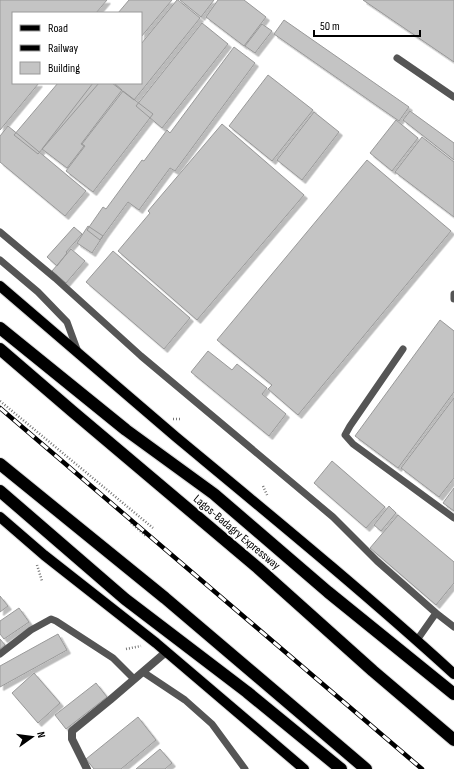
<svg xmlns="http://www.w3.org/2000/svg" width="454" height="769" viewBox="0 0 454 769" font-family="'Sofia Sans Condensed',sans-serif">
	<defs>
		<filter id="shadow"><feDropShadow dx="3.5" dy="3.5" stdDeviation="0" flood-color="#0004"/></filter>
	</defs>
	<rect width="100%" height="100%" fill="#fff"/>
	<path fill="#c4c4c4" stroke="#999" filter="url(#shadow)" d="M0,0H107L96,13H13V83H39L0,130Z
		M129,0H172L141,37V13H118Z
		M177,0H178L200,18L134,100L112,83H141V44Z
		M180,0H214L201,17Z
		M218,0H244L266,17L244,46L206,17Z
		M363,0H454V62Z
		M284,20L409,107L399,121L274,34Z
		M202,23L228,44L162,128L136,106Z
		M262,24L272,31L255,53L245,46Z
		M234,47L255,63L175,171L170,168L139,210L128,202L100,240L87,230L103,207L106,209L142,160L144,161L167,130L170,133Z
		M268,75L313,110L272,161L229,126Z
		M58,83H99L38,154L14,135Z
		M93,83H114L122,90L81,144L84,146L67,168L42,149Z
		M123,91L153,114L93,192L66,171L85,146L82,144Z
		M410,111L454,143V160L403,120Z
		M314,112L339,132L302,180L277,160Z
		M396,120L418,138L392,171L370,153Z
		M222,124L304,195L197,320L118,251L150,213L148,211Z
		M8,126L86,191L65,216L0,162V136Z
		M422,137L454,162V217L395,172Z
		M367,160L451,231L298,415L268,389L272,385L217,340Z
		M88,226L103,236L92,253L77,243Z
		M74,227L82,234L66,252L67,253L57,266L47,257Z
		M71,249L85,261L66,283L52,271Z
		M113,251L190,318L164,349L86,282Z
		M440,320L454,331V392L398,468L355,436Z
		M208,351L232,370L237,364L267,388L262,394L286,414L269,436L191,372Z
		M454,398V478L439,497L401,468Z
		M332,461L385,507L366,528L314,483Z
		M454,488V511L443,503Z
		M389,506L396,513L381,531L374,525Z
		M398,515L454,562V583L436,605L370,548Z
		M0,596L8,606L0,612Z
		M19,608L29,622L4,639L0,634V621Z
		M58,634L67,650L0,687V666Z
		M0,639L5,645L0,649Z
		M34,673L60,703L38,723L12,693Z
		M96,683L107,697L66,729L55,715Z
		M138,717L156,740L121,769H94L86,759Z
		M160,749L172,763L165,769H136Z"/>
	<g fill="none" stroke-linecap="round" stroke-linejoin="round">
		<g stroke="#dbdbdb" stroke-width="12">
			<path id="primary" d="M0,286C59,336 117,387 176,437C270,515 364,592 454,674
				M0,517L44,555L156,643L304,769"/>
		</g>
		<g stroke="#dbdbdb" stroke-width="14">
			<path id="highway" d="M0,328L126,430L214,494L328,592L454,694
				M0,349L72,411L258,568L373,671L454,740
				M0,464L165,598L366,769
				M0,491L125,599L247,692L341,769"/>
		</g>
		<path stroke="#777" stroke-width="2.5" stroke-dasharray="1 2" stroke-linecap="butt" d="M0,401L153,528
			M173,419H182
			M263,486L268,497
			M131,523L146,536
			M37,565L42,581
			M126,649L141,646"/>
		<path stroke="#555" stroke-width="7" d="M397,58L454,97
			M0,232L55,278L141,356L333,517L377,561L436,613
			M0,260L38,292L67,322L78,352
			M454,294V299
			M403,349L350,426L345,435L353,444L454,518
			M417,640L436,613L454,627
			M0,654L31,630L51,619L56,621L113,658L134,679
			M143,672L185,700L212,724L245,769"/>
		<path stroke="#555" stroke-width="8" d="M87,769L72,739V731L110,700L166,652"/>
		<use href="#primary" stroke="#000" stroke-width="10"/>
		<use href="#highway" stroke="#000" stroke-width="12"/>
		<g stroke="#000" stroke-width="4.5">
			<path id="rail" d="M0,408L422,769"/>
		</g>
		<use href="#rail" stroke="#fff" stroke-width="3" stroke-dasharray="9" stroke-linecap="butt"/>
	</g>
	<g text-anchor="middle" stroke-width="3.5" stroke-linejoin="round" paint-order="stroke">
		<g font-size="12" fill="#000" stroke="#fff">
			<text transform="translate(237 532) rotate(40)" y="4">Lagos-Badagry Expressway</text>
		</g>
	</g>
	<rect x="12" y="12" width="130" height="72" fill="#ffffff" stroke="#999999"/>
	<rect x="20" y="25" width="20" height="6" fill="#000000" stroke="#999999"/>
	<text x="48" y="32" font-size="12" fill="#000000">Road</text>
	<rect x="20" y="45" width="20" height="6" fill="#000000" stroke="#999999"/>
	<text x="48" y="52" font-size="12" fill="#000000">Railway</text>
	<rect x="20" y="62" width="20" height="12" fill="#c4c4c4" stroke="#999999"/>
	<text x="48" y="72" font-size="12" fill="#000000">Building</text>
	<g transform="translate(32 737) rotate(76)" stroke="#ffffff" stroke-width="3" paint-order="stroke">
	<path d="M0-3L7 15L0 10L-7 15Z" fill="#000000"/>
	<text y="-6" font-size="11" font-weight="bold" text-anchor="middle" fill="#000000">N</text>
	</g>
	<path d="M314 30v6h106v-6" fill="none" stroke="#000000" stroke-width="2"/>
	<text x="320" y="30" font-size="12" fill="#000000" stroke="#ffffff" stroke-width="3" paint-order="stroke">50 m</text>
</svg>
